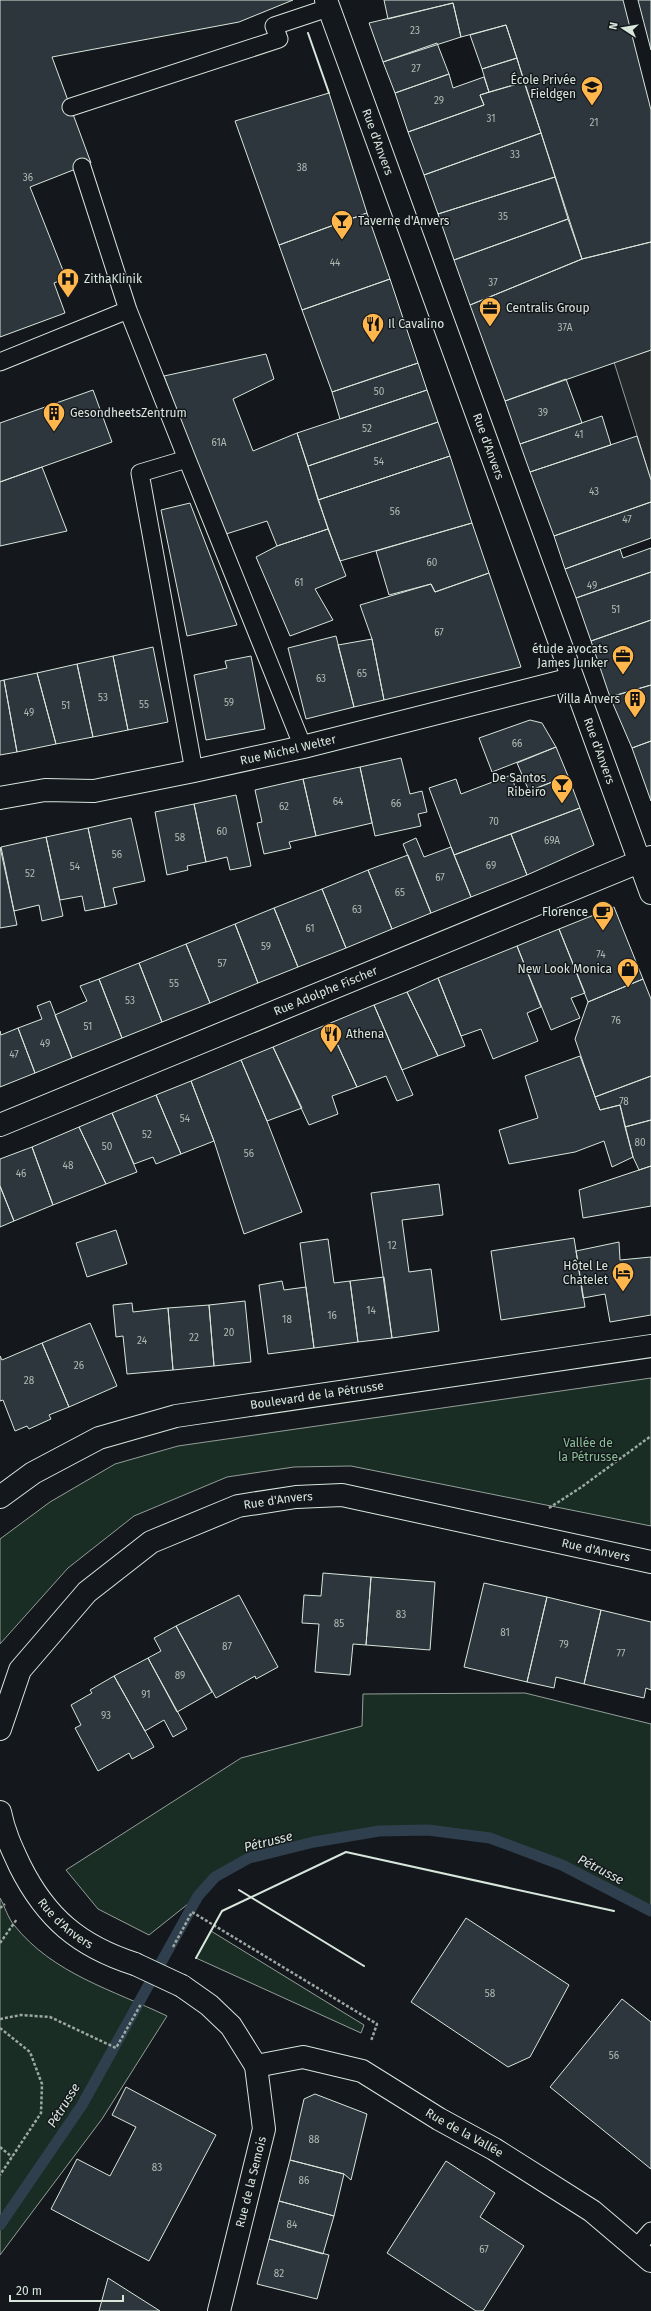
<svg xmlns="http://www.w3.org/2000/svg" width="651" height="2311" viewBox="0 0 651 2311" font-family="'Fira Sans',sans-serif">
	<rect width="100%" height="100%" fill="#14181c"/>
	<path fill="#1a2d24" stroke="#939e99" d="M651,1378V1526L351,1466L294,1467L227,1477L134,1516L68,1568L0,1644V1539L50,1502L115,1464L178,1446Z
		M525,1693L651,1724V1911L562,1865L490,1838L428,1830L379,1831L314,1842L249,1858L215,1877L198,1896L149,1935L98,1909L66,1870L241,1758L362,1726L363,1694Z
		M0,1898C5,1907 8,1918 14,1925C53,1974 113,1990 167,2016L102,2119L0,2255Z
		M211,1931L364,2025L361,2033L196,1958Z"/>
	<path fill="#24282b" stroke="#939e99" d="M651,350V480L614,362Z"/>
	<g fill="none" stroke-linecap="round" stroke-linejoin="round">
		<path stroke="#2f3f4d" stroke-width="11" d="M0,2225L82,2105L198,1896L215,1877L249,1858L314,1842L379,1831L428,1830L490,1838L562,1865L651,1911"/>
	</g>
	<path fill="#2c363c" stroke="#d8e6dc" d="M0,0H293L239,22L52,57L91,163L30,187L66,278L54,283L65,313L0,337Z
		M384,0H623L651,110V242L582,259L506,25L461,37L453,3L388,19Z
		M638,0H651V50Z
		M453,3L461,37L383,62L369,23Z
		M506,25L517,58L482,69L470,35Z
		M437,43L449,74L395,93L383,62Z
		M517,58L524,82L489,92L482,69Z
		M449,74L453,88L484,77L489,92L480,95L484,105L408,132L395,93Z
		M524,82L541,133L424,175L408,132L484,105L480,95Z
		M329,93L367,213L279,245L235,121Z
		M541,133L555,177L438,214L424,175Z
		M555,177L568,219L454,260L438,214Z
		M367,213L390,279L302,310L279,245Z
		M568,219L582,259L470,305L454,260Z
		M651,242V350L505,401L470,305L582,259Z
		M390,279L418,363L332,392L302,310Z
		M266,354L274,379L233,399L253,451L297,433L328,529L277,546L267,521L223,535L164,376Z
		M418,363L427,390L340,419L332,392Z
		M566,379L582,423L520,444L505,401Z
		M93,390L112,442L0,482V423Z
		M427,390L438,422L308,466L297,433Z
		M602,416L611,445L530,472L520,444Z
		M438,422L450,456L318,500L308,466Z
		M637,436L651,480V502L554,536L530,472Z
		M450,456L472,523L340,561L318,500Z
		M42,467L67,531L0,546V482Z
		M651,502V538L565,569L554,536Z
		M190,503L237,625L187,636L161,510Z
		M472,523L489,573L435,592L431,584L389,595L376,551Z
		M328,529L346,576L315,589L333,620L290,636L256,557L277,546Z
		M651,548V572L576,598L565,569L620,549L623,558Z
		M651,572V620L591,641L576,598Z
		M489,573L521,667L384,700L372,639L360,605L431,584L435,592Z
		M651,620V685L610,697L591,641Z
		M336,636L354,707L306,719L288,648Z
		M372,639L384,700L354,707L338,645Z
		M153,647L168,722L128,730L113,656Z
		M113,656L128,730L93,737L77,664Z
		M251,656L265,729L206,740L194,675L227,668L225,661Z
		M77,664L93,737L56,744L37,673Z
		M37,673L56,744L17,752L4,680Z
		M4,680L17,752L0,755V681Z
		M651,685V741L632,748L610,697Z
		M530,720L542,723L556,747L492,772L479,738Z
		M651,741V801L632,748Z
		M556,747L568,776L529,791L517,763Z
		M401,758L410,794L422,791L427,812L418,814L421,826L375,836L360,767Z
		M360,767L372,823L316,836L303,779Z
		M511,775L518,795L568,776L580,808L454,855L429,788L456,779L461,794Z
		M303,779L316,836L289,842L291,848L264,854L257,823L262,822L255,790Z
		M236,795L251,866L230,870L227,857L206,862L194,804Z
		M194,804L206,862L187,866L188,870L167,875L155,812Z
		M580,808L594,845L527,875L511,834Z
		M131,818L145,881L113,888L117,904L105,907L88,828Z
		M88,828L105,907L85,911L82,896L60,900L46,837Z
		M511,834L527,875L471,897L454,855Z
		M46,837L63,916L42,921L39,905L14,911L1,847Z
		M416,838L424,857L451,847L471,897L431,913L403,844Z
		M0,847L17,925L0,928Z
		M408,855L431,913L392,929L368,870Z
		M368,870L392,929L346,948L322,889Z
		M322,889L346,948L298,967L274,908Z
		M614,907L643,979L588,1002L559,929Z
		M274,908L298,967L258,983L235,924Z
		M235,924L258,983L210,1003L186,944Z
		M559,929L585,993L571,998L580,1018L551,1030L517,946Z
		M186,944L210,1003L162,1022L139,963Z
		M517,946L541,1007L527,1013L538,1041L493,1059L481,1029L461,1036L438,978Z
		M139,963L162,1022L122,1038L99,979Z
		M438,978L465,1046L438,1056L407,992Z
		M99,979L122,1038L72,1058L55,1015L87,1001L80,986Z
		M643,979L651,999V1076L595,1097L575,1039L588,1002Z
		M407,992L438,1056L402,1070L374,1005Z
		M50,1001L72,1058L35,1073L18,1028L42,1019L37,1006Z
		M374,1005L413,1095L397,1101L386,1076L357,1087L328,1024Z
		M328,1024L357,1087L332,1096L338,1114L309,1125L273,1047Z
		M18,1028L35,1073L0,1087V1031L1,1035Z
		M273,1047L302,1108L267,1121L241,1060Z
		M580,1056L600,1110L620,1105L633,1157L612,1167L604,1141L575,1152L509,1164L499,1130L538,1118L525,1076Z
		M241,1060L267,1121L302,1212L244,1234L214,1141L191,1081Z
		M651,1076V1120L625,1127L620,1105L600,1110L595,1097Z
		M191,1081L214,1141L181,1154L156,1095Z
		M156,1095L181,1154L156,1164L153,1157L134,1164L112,1113Z
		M112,1113L137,1172L106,1184L79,1127Z
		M651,1120V1166L639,1170L633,1157L625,1127Z
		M79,1127L106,1184L53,1205L32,1147Z
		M32,1147L53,1205L14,1221L0,1186V1159Z
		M651,1166V1206L583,1218L579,1190Z
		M439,1184L443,1215L402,1220L409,1272L431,1269L439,1331L392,1338L371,1193Z
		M0,1186L14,1221L0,1227Z
		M116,1230L127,1264L87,1277L76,1243Z
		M574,1238L585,1307L501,1320L491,1251Z
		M328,1239L334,1283L350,1281L358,1342L314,1348L300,1243Z
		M619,1242L620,1260L651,1257V1315L610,1322L605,1294L583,1298L576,1251Z
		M384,1277L392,1338L358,1342L350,1281Z
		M282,1281L284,1290L306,1287L314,1348L268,1354L259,1285Z
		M245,1301L251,1362L214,1366L209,1305Z
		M132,1303L133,1312L168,1308L173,1370L127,1374L123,1336L116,1337L113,1305Z
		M209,1305L214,1366L173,1370L168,1308Z
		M90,1323L117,1386L69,1407L42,1343Z
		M42,1343L69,1407L49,1415L51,1419L29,1429L27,1426L15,1431L3,1400L0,1401V1356L2,1360Z
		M323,1573L371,1577L366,1645L353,1644L350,1675L315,1672L319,1624L302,1623L304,1595L321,1596Z
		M371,1577L435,1582L430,1650L366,1645Z
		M484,1583L547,1597L527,1682L464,1667Z
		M239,1595L278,1667L256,1679L255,1676L216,1698L176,1626Z
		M547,1597L601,1610L584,1684L556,1677L554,1688L527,1682Z
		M601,1610L651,1622V1690L646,1688L644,1698L584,1684Z
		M176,1626L212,1692L177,1712L148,1658L161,1651L154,1638Z
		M148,1658L187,1729L173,1737L164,1720L145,1731L114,1676Z
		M114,1676L154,1747L132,1759L129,1753L98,1771L75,1728L81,1725L71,1705L92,1693L90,1690Z
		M466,1918L569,1985L530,2057L508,2067L411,2002Z
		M622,1999L651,2022V2169L550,2087Z
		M126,2087L216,2135L149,2261L51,2209L77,2159L110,2176L136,2127L112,2115Z
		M315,2094L367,2114L351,2180L344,2174L290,2160L304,2099Z
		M290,2160L344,2174L334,2216L279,2201Z
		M446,2161L495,2193L480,2217L524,2246L483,2311H476L387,2253Z
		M279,2201L334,2216L323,2254L269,2239Z
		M269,2239L329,2255L317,2299L257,2284Z
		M108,2278L160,2311H99Z"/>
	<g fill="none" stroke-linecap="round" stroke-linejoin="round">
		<g stroke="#d8e6dc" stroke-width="19">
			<path id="service" d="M71,107L279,39L274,26L328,8
				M128,310L187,459L140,473L194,771
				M0,362L128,310L82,167
				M187,459L303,747
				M636,2248L651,2231"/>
		</g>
		<g stroke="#d8e6dc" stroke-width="24">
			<g id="minor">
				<path id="s1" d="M326,0L651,893"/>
				<path id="s2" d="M0,798L45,790L94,791L194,771L303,747L572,679"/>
				<path id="s3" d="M0,1125L651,857"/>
				<path id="s4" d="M0,1729L20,1670L87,1592L151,1542L238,1506L296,1497L342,1495L651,1562"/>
				<path id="s5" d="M0,1812C4,1832 11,1847 20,1866C46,1918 79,1946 135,1964"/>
				<path d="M182,1986L209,2005L231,2026L256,2066L264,2129L219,2311"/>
				<path id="s6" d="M256,2066L303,2057L362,2071L439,2119L494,2149L592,2211L651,2261"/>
			</g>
		</g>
		<g stroke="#d8e6dc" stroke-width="24">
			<g id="secondary">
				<path id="s7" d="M0,1497L33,1473L99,1438L176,1416L651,1346"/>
			</g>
		</g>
		<path stroke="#9da8a2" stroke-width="2.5" stroke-dasharray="3 2" stroke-linecap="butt" d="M549,1508L580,1488L651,1436
			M0,1908L5,1904
			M0,1943L17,1919
			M173,1947L192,1912L377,2024L371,2041
			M0,2019L21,2015L50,2017L116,2048L141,2004
			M0,2028L30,2052L42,2084L41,2113L0,2175
			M0,2147L12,2157"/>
		<use href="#service" stroke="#14181c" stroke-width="17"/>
		<use href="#minor" stroke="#14181c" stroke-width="22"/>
		<use href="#secondary" stroke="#14181c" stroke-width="22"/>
		<g stroke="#d8e6dc" stroke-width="24" stroke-linecap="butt">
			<path id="minor-bridge" d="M135,1964L182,1986"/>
		</g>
		<use href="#minor-bridge" stroke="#14181c" stroke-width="22"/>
		<path stroke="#d8e6dc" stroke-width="2" d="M308,33L329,93
			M239,1890L364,1966
			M196,1958L222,1911L346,1852L614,1911"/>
	</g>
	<defs>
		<g id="school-pin" transform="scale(1.15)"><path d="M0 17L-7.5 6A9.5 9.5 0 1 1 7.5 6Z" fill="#ffb74d" stroke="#14181c"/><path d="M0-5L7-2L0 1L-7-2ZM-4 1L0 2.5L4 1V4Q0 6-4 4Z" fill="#111"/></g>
		<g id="bar-pin" transform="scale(1.15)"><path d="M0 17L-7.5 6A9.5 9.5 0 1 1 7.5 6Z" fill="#ffb74d" stroke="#14181c"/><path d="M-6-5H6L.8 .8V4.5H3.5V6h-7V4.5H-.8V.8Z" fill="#111"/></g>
		<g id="hospital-pin" transform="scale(1.15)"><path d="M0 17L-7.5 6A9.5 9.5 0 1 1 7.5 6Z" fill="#ffb74d" stroke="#14181c"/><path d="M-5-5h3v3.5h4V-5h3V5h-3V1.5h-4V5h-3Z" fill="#111"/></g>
		<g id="office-pin" transform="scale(1.15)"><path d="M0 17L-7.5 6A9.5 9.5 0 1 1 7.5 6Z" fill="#ffb74d" stroke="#14181c"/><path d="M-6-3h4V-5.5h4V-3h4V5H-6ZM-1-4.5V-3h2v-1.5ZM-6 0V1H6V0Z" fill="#111"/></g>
		<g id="restaurant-pin" transform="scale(1.15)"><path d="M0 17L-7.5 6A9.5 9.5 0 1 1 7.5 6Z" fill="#ffb74d" stroke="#14181c"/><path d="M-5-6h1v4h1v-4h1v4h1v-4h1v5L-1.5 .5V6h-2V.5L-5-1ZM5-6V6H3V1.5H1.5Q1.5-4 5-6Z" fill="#111"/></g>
		<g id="building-pin" transform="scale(1.15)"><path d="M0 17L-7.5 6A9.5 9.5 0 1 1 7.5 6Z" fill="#ffb74d" stroke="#14181c"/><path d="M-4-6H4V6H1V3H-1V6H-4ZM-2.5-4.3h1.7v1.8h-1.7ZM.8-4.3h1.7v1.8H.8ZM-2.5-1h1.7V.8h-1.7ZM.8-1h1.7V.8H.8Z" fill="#111"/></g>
		<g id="cafe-pin" transform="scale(1.15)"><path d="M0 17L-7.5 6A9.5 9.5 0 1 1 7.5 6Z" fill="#ffb74d" stroke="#14181c"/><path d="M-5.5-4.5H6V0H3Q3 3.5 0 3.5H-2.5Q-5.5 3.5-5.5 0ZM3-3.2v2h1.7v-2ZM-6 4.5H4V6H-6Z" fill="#111"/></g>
		<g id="shop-pin" transform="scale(1.15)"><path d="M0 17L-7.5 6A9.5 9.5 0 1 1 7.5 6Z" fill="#ffb74d" stroke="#14181c"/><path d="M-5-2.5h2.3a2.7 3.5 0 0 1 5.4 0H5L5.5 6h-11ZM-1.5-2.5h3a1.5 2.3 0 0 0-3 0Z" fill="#111"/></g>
		<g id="hotel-pin" transform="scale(1.15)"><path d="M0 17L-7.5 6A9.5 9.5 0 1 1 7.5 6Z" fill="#ffb74d" stroke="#14181c"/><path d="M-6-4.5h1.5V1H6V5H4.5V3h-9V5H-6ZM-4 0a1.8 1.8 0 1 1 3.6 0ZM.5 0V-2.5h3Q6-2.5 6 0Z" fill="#111"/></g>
	</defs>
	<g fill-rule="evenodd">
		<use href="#school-pin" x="592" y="87"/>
		<use href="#bar-pin" x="342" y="221"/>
		<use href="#hospital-pin" x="68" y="279"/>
		<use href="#office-pin" x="490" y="308"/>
		<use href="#restaurant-pin" x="373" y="324"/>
		<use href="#building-pin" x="54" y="413"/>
		<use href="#office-pin" x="623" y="656"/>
		<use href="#building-pin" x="635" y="699"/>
		<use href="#bar-pin" x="562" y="785"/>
		<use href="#cafe-pin" x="603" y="912"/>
		<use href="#shop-pin" x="628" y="969"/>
		<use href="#restaurant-pin" x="331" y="1034"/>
		<use href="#hotel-pin" x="623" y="1273"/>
	</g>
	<g text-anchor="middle" stroke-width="3" stroke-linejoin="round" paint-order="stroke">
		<g font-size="10" fill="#adbab4">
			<text x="415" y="34">23</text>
			<text x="416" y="72">27</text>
			<text x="439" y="104">29</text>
			<text x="491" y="122">31</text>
			<text x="594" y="126">21</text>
			<text x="515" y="158">33</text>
			<text x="302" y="171">38</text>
			<text x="28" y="181">36</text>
			<text x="503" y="220">35</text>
			<text x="335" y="266">44</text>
			<text x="493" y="286">37</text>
			<text x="565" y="331">37A</text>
			<text x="379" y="395">50</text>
			<text x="543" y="416">39</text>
			<text x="367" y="432">52</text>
			<text x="579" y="438">41</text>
			<text x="219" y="446">61A</text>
			<text x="379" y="465">54</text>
			<text x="594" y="495">43</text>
			<text x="395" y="515">56</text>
			<text x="627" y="523">47</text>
			<text x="432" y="566">60</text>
			<text x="299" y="586">61</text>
			<text x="592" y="589">49</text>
			<text x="616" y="613">51</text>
			<text x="439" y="636">67</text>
			<text x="362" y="677">65</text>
			<text x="321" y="682">63</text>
			<text x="103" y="701">53</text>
			<text x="229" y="706">59</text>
			<text x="144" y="708">55</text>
			<text x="66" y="709">51</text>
			<text x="29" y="716">49</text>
			<text x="517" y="747">66</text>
			<text x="338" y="805">64</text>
			<text x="396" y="807">66</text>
			<text x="284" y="810">62</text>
			<text x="494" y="825">70</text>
			<text x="222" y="835">60</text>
			<text x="180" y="841">58</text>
			<text x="552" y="844">69A</text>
			<text x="117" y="858">56</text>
			<text x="491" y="869">69</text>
			<text x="75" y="870">54</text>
			<text x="30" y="877">52</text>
			<text x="440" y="881">67</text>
			<text x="400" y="896">65</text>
			<text x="357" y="913">63</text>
			<text x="310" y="932">61</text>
			<text x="266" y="950">59</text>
			<text x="601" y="958">74</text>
			<text x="222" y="967">57</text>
			<text x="174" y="987">55</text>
			<text x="130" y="1004">53</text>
			<text x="616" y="1024">76</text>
			<text x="88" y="1030">51</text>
			<text x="45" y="1047">49</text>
			<text x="14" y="1058">47</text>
			<text x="624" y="1105">78</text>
			<text x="185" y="1122">54</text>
			<text x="147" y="1138">52</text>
			<text x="640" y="1146">80</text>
			<text x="107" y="1150">50</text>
			<text x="249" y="1157">56</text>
			<text x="68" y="1169">48</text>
			<text x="21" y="1177">46</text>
			<text x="392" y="1249">12</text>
			<text x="371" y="1314">14</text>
			<text x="332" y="1319">16</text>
			<text x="287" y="1323">18</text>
			<text x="229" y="1336">20</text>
			<text x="194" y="1341">22</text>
			<text x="142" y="1344">24</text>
			<text x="79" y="1369">26</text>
			<text x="29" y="1384">28</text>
			<text x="401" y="1618">83</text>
			<text x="339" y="1627">85</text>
			<text x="505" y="1636">81</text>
			<text x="564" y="1648">79</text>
			<text x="227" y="1650">87</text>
			<text x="621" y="1657">77</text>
			<text x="180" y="1679">89</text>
			<text x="146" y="1698">91</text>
			<text x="106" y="1719">93</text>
			<text x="490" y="1997">58</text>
			<text x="614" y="2059">56</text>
			<text x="314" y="2143">88</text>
			<text x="157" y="2171">83</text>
			<text x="304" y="2184">86</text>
			<text x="292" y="2228">84</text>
			<text x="484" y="2253">67</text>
			<text x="279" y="2277">82</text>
		</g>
		<g font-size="12" fill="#d8e6dc" stroke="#14181c" text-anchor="end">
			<text x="576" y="84">École Privée<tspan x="576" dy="14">Fieldgen</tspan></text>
			<text x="358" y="225" text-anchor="start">Taverne d'Anvers</text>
			<text x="84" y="283" text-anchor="start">ZithaKlinik</text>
			<text x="506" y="312" text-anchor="start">Centralis Group</text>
			<text x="388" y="328" text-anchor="start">Il Cavalino</text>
			<text x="70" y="417" text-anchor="start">GesondheetsZentrum</text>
			<text x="608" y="653">étude avocats<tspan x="608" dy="14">James Junker</tspan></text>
			<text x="620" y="703">Villa Anvers</text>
			<text x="546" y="782">De Santos<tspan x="546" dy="14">Ribeiro</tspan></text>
			<text x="588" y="916">Florence</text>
			<text x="612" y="973">New Look Monica</text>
			<text x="346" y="1038" text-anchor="start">Athena</text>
			<text x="608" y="1270">Hôtel Le<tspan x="608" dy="14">Chatelet</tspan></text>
		</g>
		<g font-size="12" fill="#d8e6dc" stroke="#14181c">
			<text dy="4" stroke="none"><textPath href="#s1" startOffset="151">Rue d'Anvers</textPath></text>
			<text dy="4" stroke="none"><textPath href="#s1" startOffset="475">Rue d'Anvers</textPath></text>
			<text dy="4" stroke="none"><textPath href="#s2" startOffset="293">Rue Michel Welter</textPath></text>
			<text dy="4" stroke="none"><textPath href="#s1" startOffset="799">Rue d'Anvers</textPath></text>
			<text dy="4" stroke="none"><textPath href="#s3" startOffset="352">Rue Adolphe Fischer</textPath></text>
			<text dy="4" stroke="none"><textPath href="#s7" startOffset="338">Boulevard de la Pétrusse</textPath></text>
			<text dy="4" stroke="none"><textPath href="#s4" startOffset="381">Rue d'Anvers</textPath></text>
			<text dy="4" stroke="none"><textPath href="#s4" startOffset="705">Rue d'Anvers</textPath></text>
			<text dy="4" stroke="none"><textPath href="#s5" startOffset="132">Rue d'Anvers</textPath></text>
			<text dy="4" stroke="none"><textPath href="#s6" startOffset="228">Rue de la Vallée</textPath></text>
			<text transform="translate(251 2182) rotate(-76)" y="4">Rue de la Semois</text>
		</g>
		<g font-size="12" fill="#8ac095" stroke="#14181c">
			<text x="588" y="1447">Vallée de<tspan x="588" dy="14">la Pétrusse</tspan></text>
		</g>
		<g font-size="13" font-style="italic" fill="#d8e6dc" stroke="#14181c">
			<text transform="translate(268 1841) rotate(-14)" y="5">Pétrusse</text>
			<text transform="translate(601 1869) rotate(27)" y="5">Pétrusse</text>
			<text transform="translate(63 2105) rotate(-58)" y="5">Pétrusse</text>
		</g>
	</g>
	<g transform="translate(623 28) rotate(282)" stroke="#14181c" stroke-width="3" paint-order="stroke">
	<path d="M0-3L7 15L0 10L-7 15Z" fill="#d8e6dc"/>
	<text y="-6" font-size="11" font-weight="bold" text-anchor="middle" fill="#d8e6dc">N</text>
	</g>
	<path d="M10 2295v6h113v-6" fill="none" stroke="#d8e6dc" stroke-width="2"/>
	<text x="16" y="2295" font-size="12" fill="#d8e6dc" stroke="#14181c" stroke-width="3" paint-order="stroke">20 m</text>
</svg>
